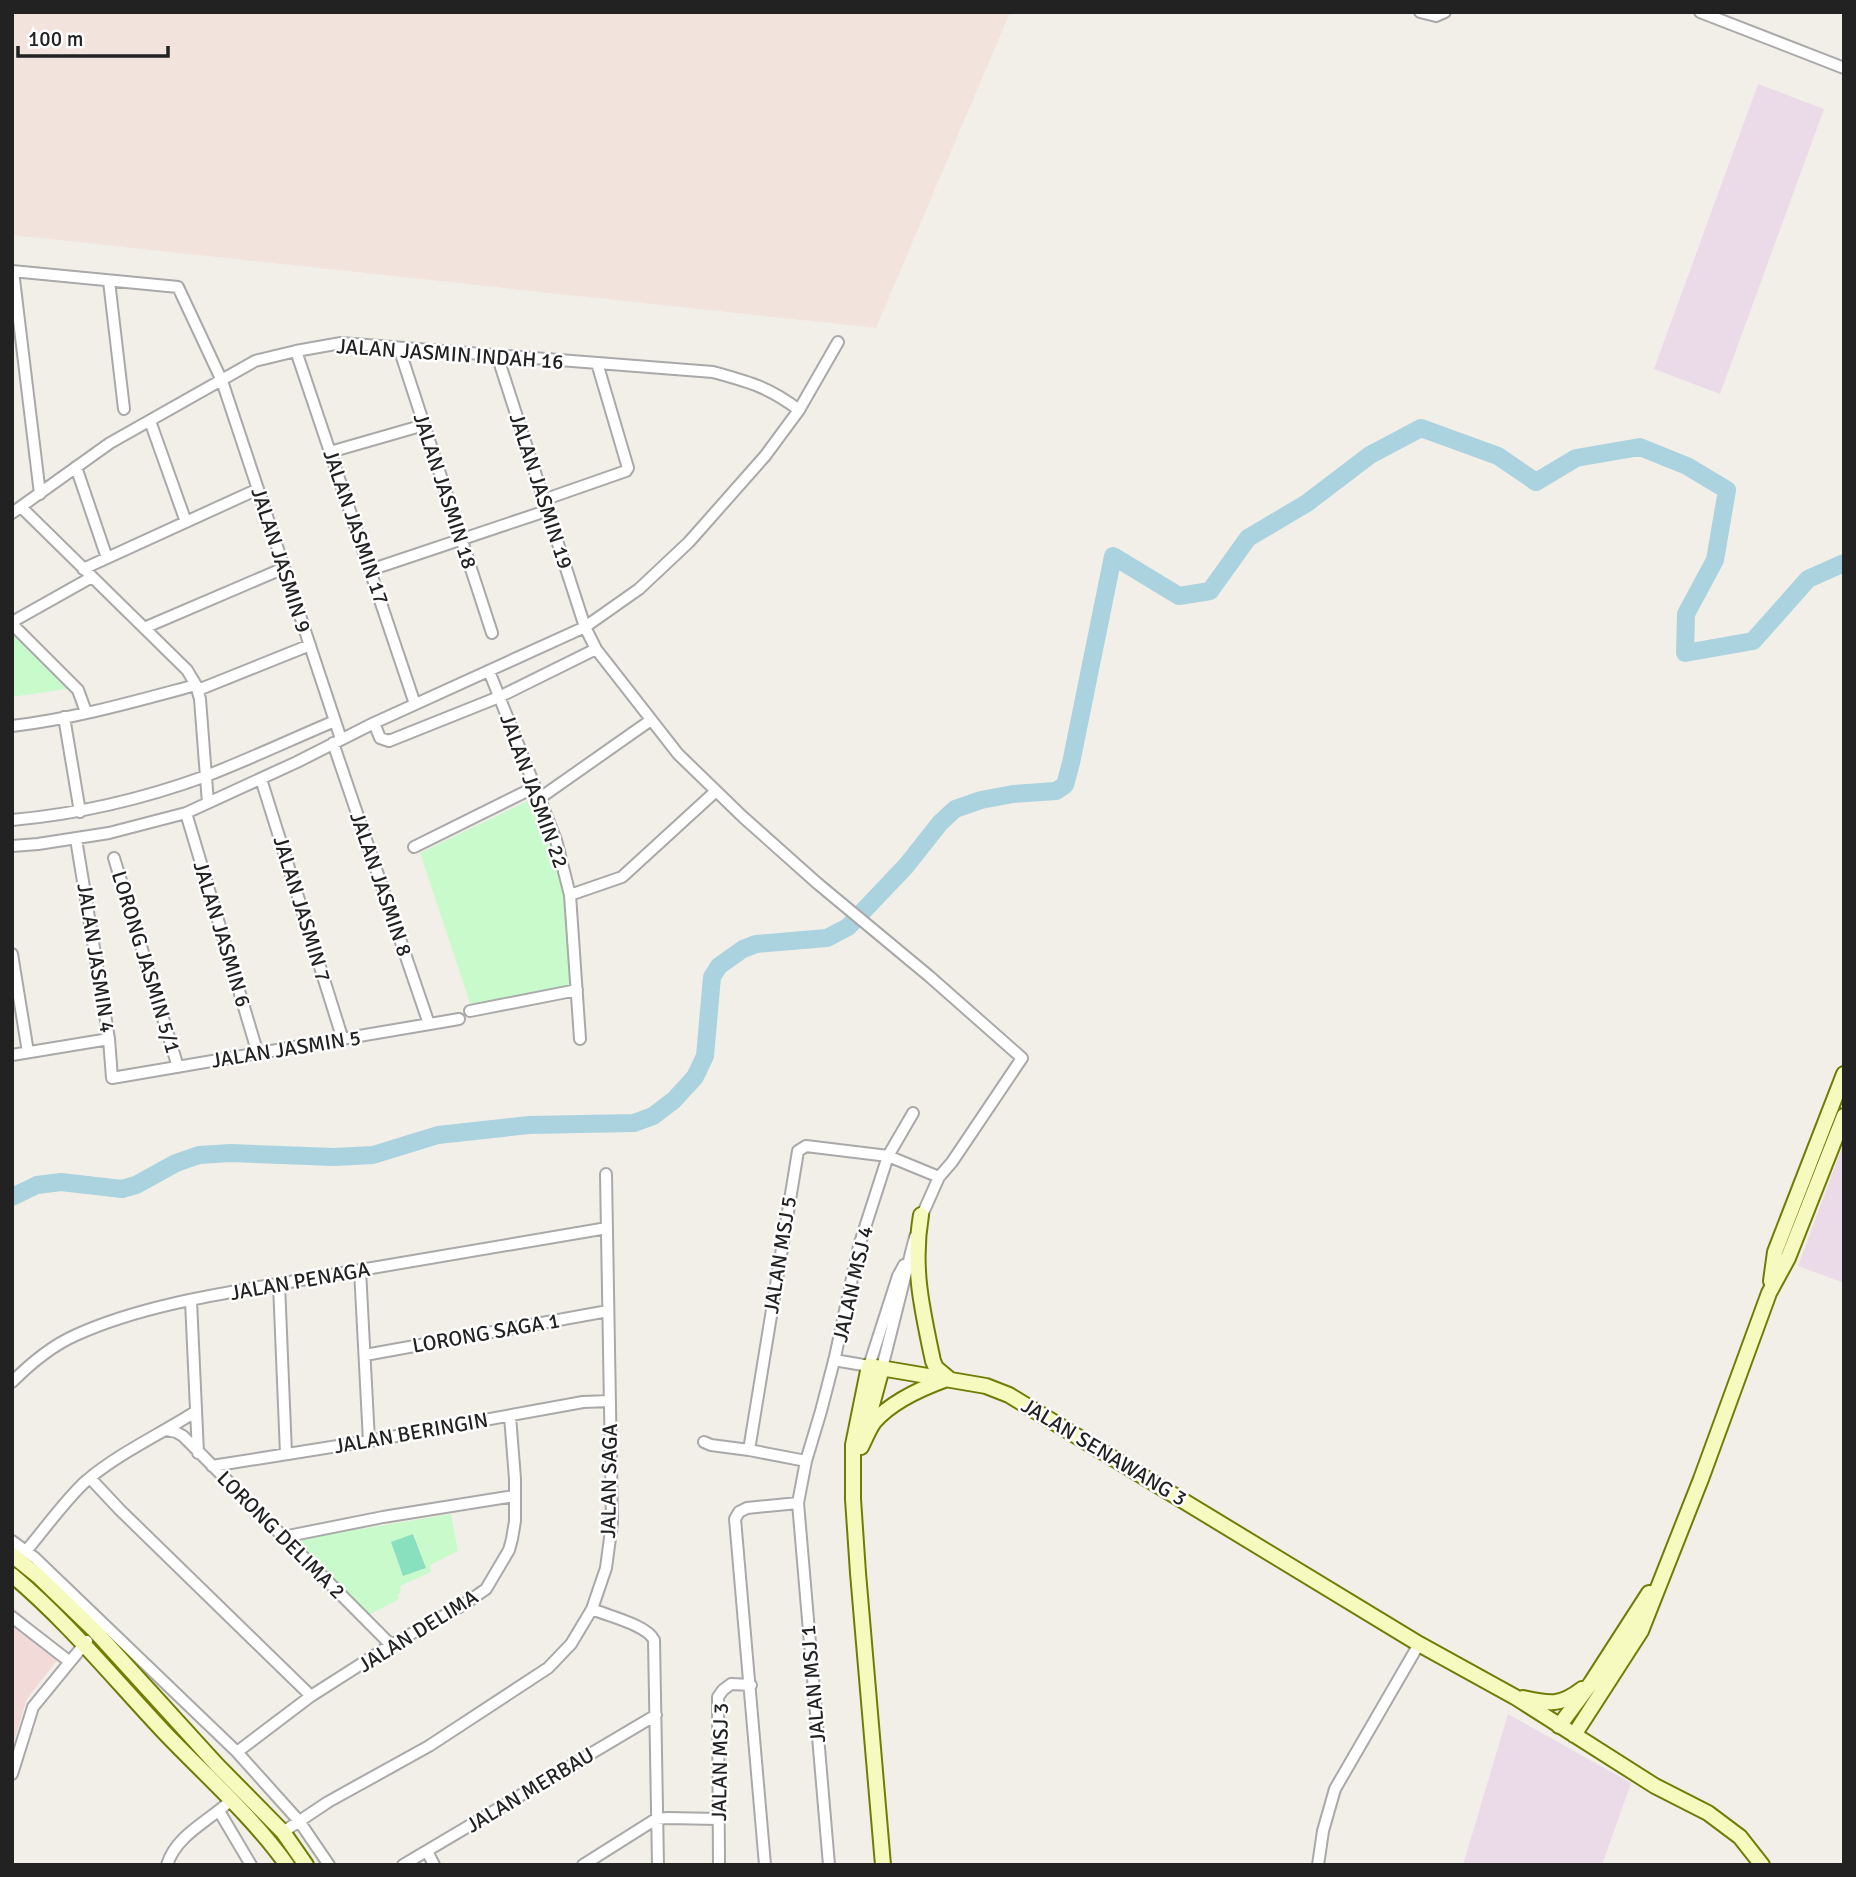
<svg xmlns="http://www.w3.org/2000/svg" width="1856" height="1877" viewBox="0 0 1856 1877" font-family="Signika,sans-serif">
	<rect width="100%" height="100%" fill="#f2efe9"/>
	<path fill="#f2dad9" d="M12,1606L63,1652L27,1699L12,1747Z"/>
	<path fill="#ebdbe8" d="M1758,84L1824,109L1720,394L1654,369Z
		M1844,1142V1283L1798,1266Z
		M1508,1714L1631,1783L1602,1865H1463Z"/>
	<path fill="#f3e3dd" d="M12,12H1034L1009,15L876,328L12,235Z"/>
	<path fill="#c8facc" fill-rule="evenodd" d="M12,619L80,687L12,697Z
		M534,798L566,894L573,986L471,1006L420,853Z
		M451,1514L458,1551L430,1565L431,1572L400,1586L401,1593L398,1594L399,1599L367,1616L288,1541ZM414,1534L426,1568L403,1576L391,1542Z"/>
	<path fill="#88e0be" d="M413,1534L426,1568L403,1576L391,1542Z"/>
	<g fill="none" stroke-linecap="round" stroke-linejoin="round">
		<path stroke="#aad3df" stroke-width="18" d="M12,1197L37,1185L61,1182L122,1189L136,1185L176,1163L199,1155L231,1153L334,1157L373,1155L438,1135L529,1125L634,1123L653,1116L674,1100L695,1077L705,1056L712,977L719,966L743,949L756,944L827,938L848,927L906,866L940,823L955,809L981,800L1013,794L1056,791L1065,785L1071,763L1113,556L1179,596L1210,591L1248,538L1307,503L1370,455L1421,428L1498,456L1536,482L1576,458L1640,447L1687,466L1727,490L1715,560L1686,614L1685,653L1753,641L1808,579L1844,563"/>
		<g stroke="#a9a9a9" stroke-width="14">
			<path id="street" d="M1420,12L1436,16L1445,12
				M1700,12L1844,68
				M12,271L178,287L222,381L341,739
				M13,271L40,494
				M109,281L124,409
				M399,348L492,633
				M296,351L415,704
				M497,355L585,627L596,649L678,754L743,817L817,883L929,976L1022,1058L952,1162L939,1177L919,1222
				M150,421L186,522
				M330,452L424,425
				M76,467L107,558
				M543,500L626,471L628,468L597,363
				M22,508L187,670L196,685L200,699L208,803
				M12,513L110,443L255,361L296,351L341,343L713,372C749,382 769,387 799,410
				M83,569L258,489
				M370,570L546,511
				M12,622L92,577
				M12,624L78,690L86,712
				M144,628L284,568
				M489,671L556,840L570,895L580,1039
				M198,690L310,645
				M64,717L80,812
				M374,723L380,738L389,741L499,697L596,649
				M12,726C74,719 136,701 196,685
				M333,743L429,1024
				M261,779L343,1040
				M540,798L651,720
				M186,813L258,1054
				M12,820C79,814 143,799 206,776C250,759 292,739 335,721
				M76,839L109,1039L112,1078L459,1019
				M12,846L38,844L109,833L186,813L297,762L374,723L585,627L639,589L689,542L765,456L799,410L838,342
				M414,847L535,787
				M114,858L178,1067
				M570,895L622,877L716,791
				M12,954L28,1052
				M470,1011L577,990
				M12,1055L109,1039
				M360,1270L369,1441
				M279,1284L286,1454
				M191,1301L198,1453
				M365,1355L608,1311
				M834,1360L869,1366L898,1276L904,1265
				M882,1368L915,1237
				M12,1382C31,1363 51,1346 76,1335C146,1303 237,1291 313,1278C411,1262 509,1245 607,1228
				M167,1430L176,1432L183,1436L391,1645
				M704,1442L711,1445L749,1450L806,1461
				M749,1450L798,1151L806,1146L888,1156L939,1177
				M212,1466L369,1441L583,1402L610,1401
				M90,1478L120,1510L311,1696
				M283,1537L383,1517L514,1496
				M12,1541L35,1558L237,1752L299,1821L329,1865
				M26,1551C44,1530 66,1499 86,1481C119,1453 159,1435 195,1412
				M592,1609C608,1616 647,1625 654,1640L658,1865
				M12,1617L70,1662
				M237,1752L311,1696L391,1645L463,1605L486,1589L509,1550L512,1539L515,1521V1479L510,1416
				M12,1774L33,1707L87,1641
				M219,1811L251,1865
				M283,1832L328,1802L429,1746L548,1668L571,1644L592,1609L606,1568L612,1523L606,1174
				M427,1851L434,1865
				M167,1865C176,1835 209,1821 230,1801
				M403,1865L656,1715
				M583,1865L656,1819L668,1818L718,1819
				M719,1865L718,1697L723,1690L731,1684L751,1685
				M765,1865L735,1519L739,1512L747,1508L798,1503
				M829,1865L798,1503L806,1461L821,1411L835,1357L859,1246L888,1156L913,1113
				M1318,1865L1323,1831L1335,1789L1419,1644"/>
		</g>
		<g stroke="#707d05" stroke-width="18">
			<path id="secondary" d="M921,1215C912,1268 922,1309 933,1361L936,1368L948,1378
				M1771,1281L1775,1252L1844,1074
				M865,1431L882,1368
				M861,1447C865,1439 869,1429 874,1422C892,1401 922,1388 947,1379
				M12,1555L38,1576L95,1631L217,1765L283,1832L306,1865
				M12,1575C68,1622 114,1679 164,1732C205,1775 252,1816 287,1865
				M1523,1698C1550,1704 1560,1706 1582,1689
				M1559,1726L1591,1683L1649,1593
				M1574,1735L1641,1631L1701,1479L1769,1293L1788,1258L1844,1116
				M883,1865L858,1573L853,1499V1445L869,1366L986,1386L1009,1395L1419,1644L1515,1697L1655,1786L1708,1813L1740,1837L1762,1865"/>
		</g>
		<use href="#street" stroke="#fff" stroke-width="10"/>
		<use href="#secondary" stroke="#f7fabf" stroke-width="14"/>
	</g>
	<g text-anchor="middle" stroke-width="5" stroke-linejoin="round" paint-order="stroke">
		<g font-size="21" fill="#222" stroke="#fff">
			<text transform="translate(450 354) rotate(4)" y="7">JALAN JASMIN INDAH 16</text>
			<text transform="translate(445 491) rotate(72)" y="7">JALAN JASMIN 18</text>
			<text transform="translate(541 491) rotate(72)" y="7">JALAN JASMIN 19</text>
			<text transform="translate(356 527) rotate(71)" y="7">JALAN JASMIN 17</text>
			<text transform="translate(281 560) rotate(72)" y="7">JALAN JASMIN 9</text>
			<text transform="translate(534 791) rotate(70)" y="7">JALAN JASMIN 22</text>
			<text transform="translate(381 884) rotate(71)" y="7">JALAN JASMIN 8</text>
			<text transform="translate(302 909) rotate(73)" y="7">JALAN JASMIN 7</text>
			<text transform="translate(222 934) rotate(73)" y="7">JALAN JASMIN 6</text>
			<text transform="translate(96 958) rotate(81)" y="7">JALAN JASMIN 4</text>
			<text transform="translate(146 962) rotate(73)" y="7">LORONG JASMIN 5/1</text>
			<text transform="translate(286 1049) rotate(-9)" y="7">JALAN JASMIN 5</text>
			<text transform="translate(780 1255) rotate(-81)" y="7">JALAN MSJ 5</text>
			<text transform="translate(300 1281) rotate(-10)" y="7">JALAN PENAGA</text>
			<text transform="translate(853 1284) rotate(-77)" y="7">JALAN MSJ 4</text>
			<text transform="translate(486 1333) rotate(-10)" y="7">LORONG SAGA 1</text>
			<text transform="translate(411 1433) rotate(-10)" y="7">JALAN BERINGIN</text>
			<text transform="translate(1104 1452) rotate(31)" y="7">JALAN SENAWANG 3</text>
			<text transform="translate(609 1481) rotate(-89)" y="7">JALAN SAGA</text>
			<text transform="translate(281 1535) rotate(45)" y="7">LORONG DELIMA 2</text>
			<text transform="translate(418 1631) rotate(-32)" y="7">JALAN DELIMA</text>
			<text transform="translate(813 1684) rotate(-95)" y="7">JALAN MSJ 1</text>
			<text transform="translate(720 1762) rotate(-89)" y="7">JALAN MSJ 3</text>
			<text transform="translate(530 1790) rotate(-31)" y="7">JALAN MERBAU</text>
		</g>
	</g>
	<rect width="1856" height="1877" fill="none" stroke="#222222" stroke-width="28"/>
	<path d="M18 46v10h150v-10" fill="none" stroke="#222222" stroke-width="3.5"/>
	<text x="28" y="46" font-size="21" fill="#222222" stroke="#ffffff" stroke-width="5" paint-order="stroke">100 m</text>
</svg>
